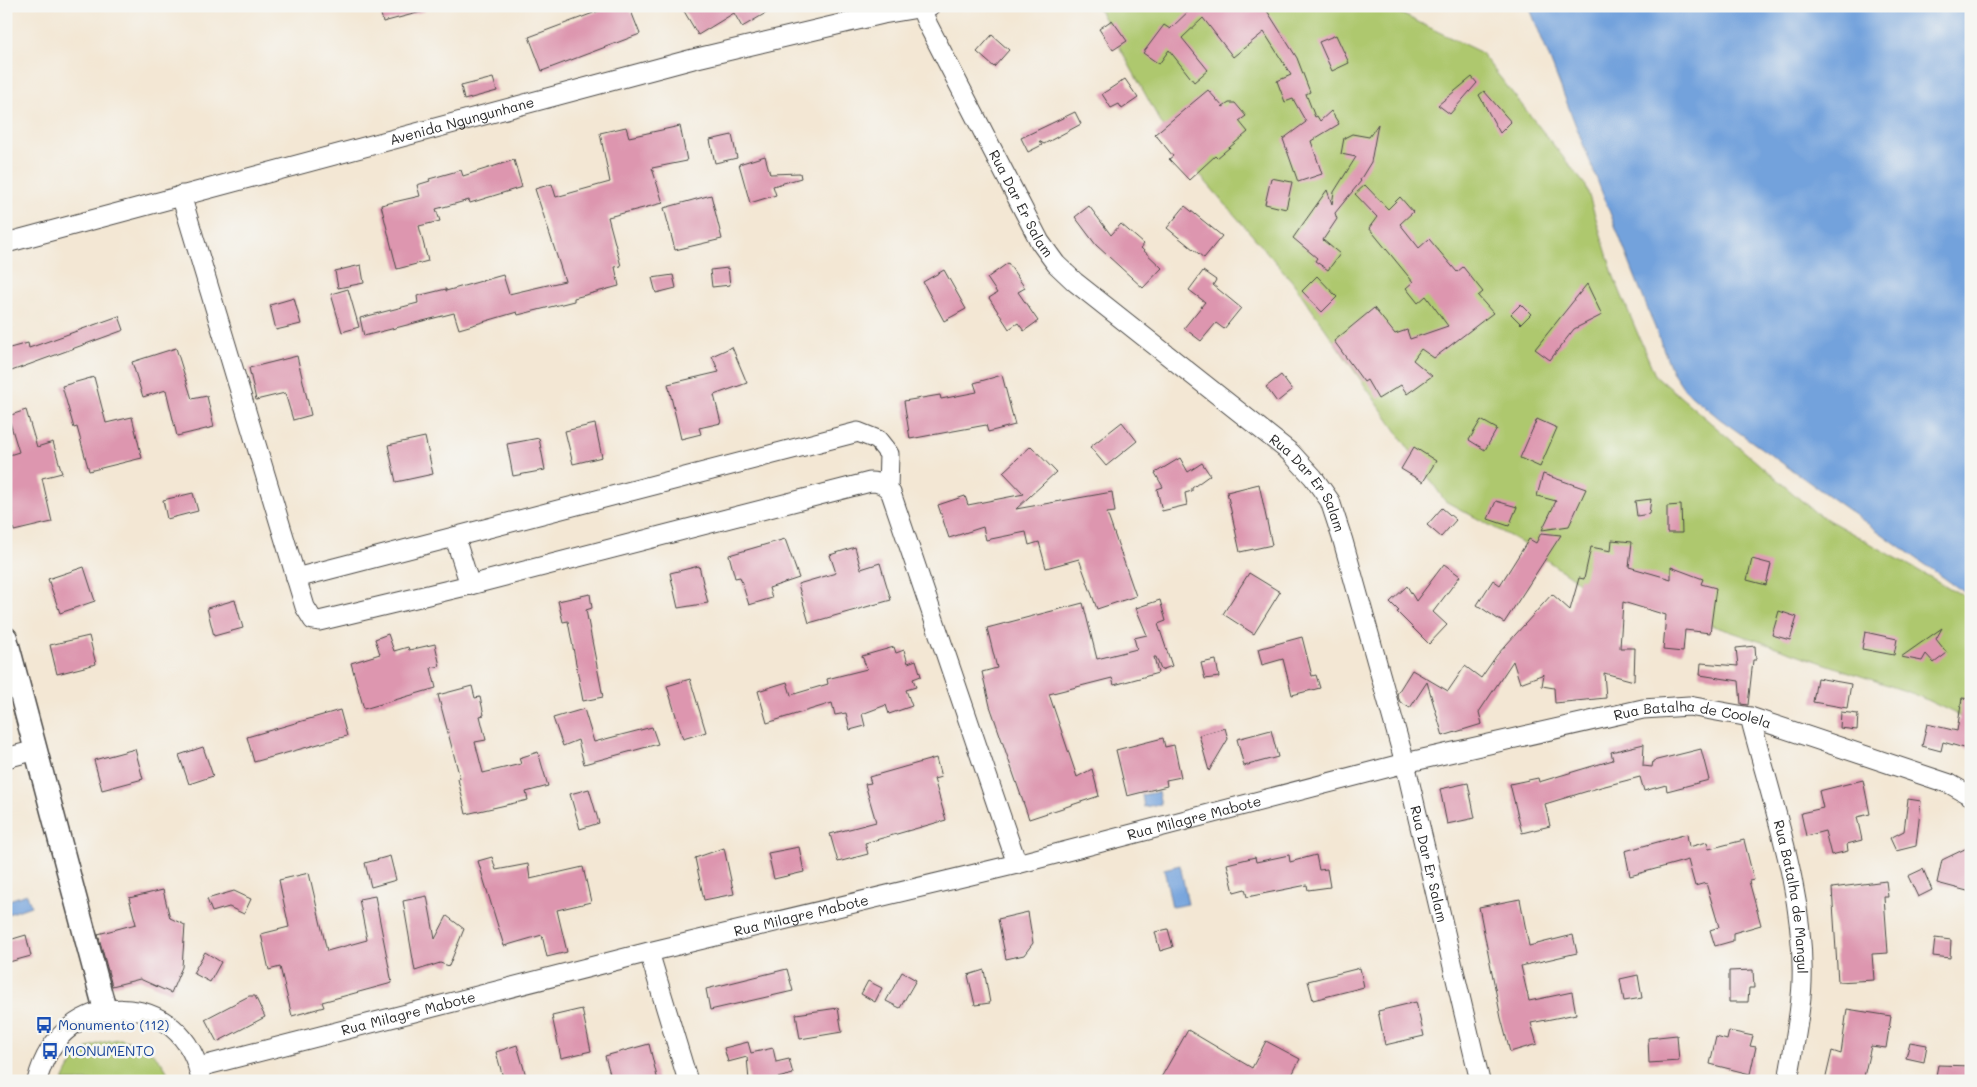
<svg xmlns="http://www.w3.org/2000/svg" width="1977" height="1087" viewBox="0 0 1977 1087" font-family="Mali,sans-serif">
	<rect width="100%" height="100%" fill="#f6f6f2"/>
	<filter id="ink" filterUnits="userSpaceOnUse"><feTurbulence type="fractalNoise" baseFrequency=".02" numOctaves="2"/><feDisplacementMap in="SourceGraphic" scale="10" xChannelSelector="R" yChannelSelector="G"/><feConvolveMatrix kernelMatrix="1 2 1 2 8 2 1 2 1" color-interpolation-filters="sRGB"/></filter>
	<filter id="wash" filterUnits="userSpaceOnUse"><feTurbulence type="fractalNoise" baseFrequency=".0096" numOctaves="4" result="noise"/><feDisplacementMap in="SourceGraphic" scale="20" xChannelSelector="R" yChannelSelector="G"/><feGaussianBlur stdDeviation="1.12" result="paint"/><feColorMatrix in="noise" values="0 0 0 0 0 0 0 0 0 0 0 0 0 0 0 0 0 1.4 0 .05"/><feComposite in="paint" operator="in"/></filter>
	<g filter="url(#wash)">
		<rect width="100%" height="100%" fill="#f3e7d4"/>
		<path fill="#aec86e" stroke="#6c7a4c" d="M1097,6H1385L1480,52L1586,186L1614,277L1655,375L1816,513L1971,600V721L1914,694L1729,631L1583,585L1517,540L1445,501L1292,281L1172,143Z
			M120,1039C145,1045 162,1055 171,1081H63C75,1052 90,1043 120,1039Z"/>
		<path fill="#73a2dc" stroke="#4f6684" d="M1529,6H1971V597L1720,419L1685,390L1672,371Z
			M1158,792L1161,804L1144,807L1142,795Z
			M1180,865L1188,904L1172,907L1164,869Z
			M27,894L31,906L8,914L6,901Z"/>
		<g id="blocks">
			<path fill="#dd96af" d="M379,6H424L425,11L383,22Z
				M612,6H629L640,34L542,71L529,37Z
				M681,6H778L742,27L734,13L698,35Z
				M1194,6H1264L1297,58L1310,92L1306,94L1315,117L1317,116L1320,121L1331,111L1339,124L1311,141L1322,174L1298,182L1283,139L1306,122L1293,99L1285,102L1277,81L1291,75L1264,32L1233,57L1203,18L1182,38L1208,70L1194,82L1169,50L1159,64L1143,53L1164,25L1170,29Z
				M1112,20L1127,41L1113,50L1099,29Z
				M992,35L1009,50L994,67L977,52Z
				M1336,35L1349,63L1332,71L1319,42Z
				M1472,77L1477,83L1450,114L1438,105Z
				M493,78L497,91L464,100L461,86Z
				M1125,79L1138,98L1122,109L1119,104L1111,108L1102,94Z
				M1208,90L1223,107L1229,103H1235L1246,116L1239,121L1248,132L1217,158L1215,156L1189,180L1169,159L1173,156L1155,134Z
				M1484,91L1511,122L1500,133L1479,95Z
				M1075,112L1081,124L1044,144L1039,141L1042,145L1028,152L1021,138Z
				M1378,124L1371,162L1360,180L1361,181L1335,213L1337,219L1323,240L1340,254L1328,270L1315,261L1317,258L1293,238L1327,190L1332,204L1334,192L1356,157L1341,154L1344,138L1352,134L1369,137Z
				M680,126L687,161L652,168L663,203L608,217L621,266L615,267L619,286L574,298V301L518,315L517,312L459,329L454,313L364,336L360,318L418,303L417,296L446,289V291L503,275L509,294L565,281L535,189L552,184L556,197L610,182L600,133L626,127L629,137Z
				M732,135L737,158L715,163L710,140Z
				M765,156L770,174L800,173L801,178L773,186L776,195L750,203L739,164Z
				M514,160L522,187L470,203L469,200L436,209L440,221L419,226L428,261L397,269L381,205L420,196L417,185L430,181L429,179L461,170L463,176Z
				M1271,178L1292,182L1286,209L1265,204Z
				M1365,185L1388,209L1400,197L1413,212L1400,224L1419,248L1429,239L1457,272L1463,267L1483,292L1478,296L1493,313L1434,358L1421,349L1413,360L1432,376L1407,394L1401,385L1378,399L1367,380L1364,382L1334,341L1374,308L1395,334L1407,330L1410,339L1448,326L1426,296L1418,303L1406,288L1413,282L1369,228L1377,217L1355,194Z
				M711,195L722,239L675,250L664,208Z
				M1089,206L1111,235L1121,224L1144,244L1141,248L1162,268L1143,288L1096,245L1075,217Z
				M1185,206L1222,236L1204,258L1167,228Z
				M1008,263L1025,288L1018,292L1038,321L1024,331L1018,323L1009,329L989,298L997,293L987,278Z
				M361,265L364,283L338,288L335,271Z
				M728,268L730,285L712,287L710,270Z
				M944,270L966,309L944,321L923,282Z
				M1203,271L1216,280L1213,285L1241,308L1224,329L1216,323L1201,341L1184,328L1205,302L1189,290Z
				M673,275L676,288L656,293L652,278Z
				M1317,276L1337,297L1322,312L1302,291Z
				M1587,284L1602,315L1574,329L1550,360L1535,349Z
				M348,289L359,327L342,332L331,294Z
				M294,298L301,324L276,330L270,305Z
				M1521,304L1531,314L1521,324L1511,314Z
				M119,316L124,330L6,373V349L28,343L29,348Z
				M732,347L747,383L714,395L721,423L699,428L701,434L681,439L668,384L719,372L712,356Z
				M176,348L192,399L207,396L214,427L177,436L166,390L143,397L132,362Z
				M297,356L311,415L293,420L285,393L256,400L249,368Z
				M1002,375L1015,425L988,432L986,425L910,439L904,401L940,395L941,399L977,392L974,383Z
				M1281,375L1292,390L1277,402L1266,387Z
				M94,377L106,423L132,417L142,458L89,471L77,427L74,428L62,386Z
				M26,410L37,447L53,442L62,473L42,478L52,522L14,531L6,494V456L19,452L8,416Z
				M1537,419L1557,428L1540,467L1520,458Z
				M1481,420L1497,429L1485,450L1469,440Z
				M1122,422L1137,441L1106,466L1090,447Z
				M595,424L602,457L573,464L565,431Z
				M425,437L433,474L396,482L388,445Z
				M539,438L545,470L513,476L507,444Z
				M1031,446L1056,472L1016,509L1112,492L1115,512L1107,513L1136,596L1097,609L1079,559L1046,568L1039,542L1029,545L1026,532L986,540L983,527L949,538L938,505L965,496L968,505L1024,494L1003,472Z
				M1414,447L1436,461L1423,482L1401,469Z
				M1180,458L1188,472L1202,463L1210,475L1192,488V491L1185,493L1187,505L1162,511L1157,489L1163,487L1155,473Z
				M1543,474L1586,489L1569,526L1542,530L1556,501L1537,496Z
				M1259,484L1272,545L1240,552L1227,492Z
				M193,493L198,511L167,519L163,500Z
				M1651,499L1649,514L1637,516L1635,501Z
				M1496,501L1517,507L1509,526L1488,519Z
				M1681,505L1682,533H1667V506Z
				M1442,508L1456,520L1441,537L1427,525Z
				M1541,533L1561,535L1504,623L1477,605L1493,580L1500,585L1529,539L1536,543Z
				M785,539L799,578L769,588L772,598L749,605L740,577L735,578L729,555Z
				M1612,540L1632,542L1629,567L1671,579V567L1703,579L1701,584L1716,588L1710,633L1685,630L1683,652L1663,650L1666,615L1623,602L1620,648H1635L1634,681L1604,673L1606,698L1555,703L1554,688L1542,686L1544,674L1520,683L1513,661L1479,712L1482,724L1443,736L1427,682L1410,708L1400,702L1397,694L1412,670L1448,691L1465,666L1481,678L1497,655L1552,594L1570,610L1579,578L1584,579L1591,547L1611,551Z
				M855,547L861,569L880,563L891,600L809,623L798,584L836,573L830,555Z
				M1752,559L1771,564L1766,585L1747,580Z
				M1444,564L1460,576L1433,612L1447,625L1429,644L1397,612L1399,611L1390,602L1407,586L1416,601Z
				M699,566L708,603L678,608L670,573Z
				M84,567L95,601L60,613L48,579Z
				M1249,573L1280,592L1254,634L1223,614Z
				M590,594L592,608L586,610L603,697L583,701L568,621L563,622L558,601Z
				M235,600L243,628L214,636L207,608Z
				M1160,600L1166,621L1158,624L1172,666L1161,670L1156,657H1154L1158,673L1114,685L1112,678L1049,694L1077,777L1092,769L1099,796L1029,819L990,706L982,672L997,668L987,628L1083,603L1097,659L1137,649L1134,638L1147,635L1136,608Z
				M1779,611L1797,617L1790,640L1772,635Z
				M1942,628L1936,639L1947,653L1934,663L1926,654L1922,661L1901,657Z
				M1865,632L1897,639L1894,655L1862,649Z
				M388,634L394,651L408,647L409,650L435,644L440,666L431,668L436,688L364,709L351,663L380,654L375,639Z
				M89,636L96,664L57,674L50,645Z
				M1302,637L1312,676L1316,675L1320,688L1292,695L1283,659L1262,665L1258,649Z
				M1755,646L1756,660H1753L1748,705L1741,704L1739,681L1700,675L1701,663L1738,666L1736,648Z
				M894,647L896,653L904,650L908,663L916,660L921,676L913,679L916,687L906,690L912,706L889,714L886,705L862,714L865,726L850,730L846,713L835,715L832,703L767,723L758,691L787,682L791,695L828,684L827,679L867,669L862,656Z
				M1216,660L1219,677L1205,679L1201,663Z
				M1817,678L1851,684L1847,708L1813,702Z
				M690,679L706,732L683,739L667,686Z
				M472,686L475,698L480,697L484,715L480,716L486,740L475,742L483,773L521,764L519,758L538,752L548,786L526,792L528,800L466,814L458,779L460,778L438,695Z
				M1962,698L1971,699V750L1943,742L1941,751L1922,746L1927,724L1957,731Z
				M584,709L594,742L652,727L658,744L584,764L578,740L563,746L553,718Z
				M340,710L347,736L254,762L247,737Z
				M1841,712L1858,714L1857,730L1840,728Z
				M1225,728L1228,739L1209,771L1199,735Z
				M1271,730L1278,757L1244,766L1237,739Z
				M1163,738L1165,747L1174,745L1181,777L1166,780L1167,786L1127,796L1116,750Z
				M1644,744L1643,766L1652,767L1653,761L1701,749L1709,780L1667,791L1666,785L1644,791L1640,777L1601,787L1545,804L1550,826L1522,833L1510,784L1538,778L1539,782L1613,760L1611,752Z
				M203,747L213,776L189,784L179,755Z
				M135,749L143,779L102,790L94,760Z
				M936,758L941,777L934,779L946,820L865,843L868,854L838,862L830,834L876,822L865,784L871,783L869,777Z
				M1863,780L1870,814L1857,817L1862,840L1847,844L1848,851L1831,855L1825,831L1806,836L1801,813L1823,808L1819,791Z
				M1468,783L1475,818L1447,824L1440,789Z
				M589,789L599,823L580,829L570,794Z
				M1908,799L1921,801L1916,846L1896,851L1890,838L1904,831Z
				M1687,834L1689,847L1707,842L1709,849L1744,840L1754,880L1749,881L1761,925L1733,933V941L1715,946L1710,930L1719,927L1706,883L1695,886L1688,860L1630,876L1625,851Z
				M1971,846V892L1937,883L1942,860Z
				M799,847L804,872L774,879L768,853Z
				M724,848L734,894L704,900L695,858Z
				M1289,855L1290,862L1316,855L1319,870L1327,869L1330,887L1308,890L1307,885L1247,897L1245,889L1234,892L1227,864L1255,857L1256,862Z
				M390,856L396,880L371,887L365,863Z
				M492,857L496,870L528,864L530,879L583,867L591,902L557,910L567,952L547,957L542,935L504,946L478,861Z
				M1923,869L1932,890L1918,897L1908,876Z
				M309,873L327,951L367,940L359,899L375,896L392,983L322,1002L324,1007L292,1016L280,967L269,970L261,934L289,927L279,880Z
				M1886,881L1888,897H1884L1888,953L1872,954L1874,980L1838,982L1832,888Z
				M163,890L170,918L185,925L182,967L171,993L140,979L112,986L98,934L136,924L129,898Z
				M234,891L251,899L244,914L229,907L212,912L207,899Z
				M427,896L435,939L447,916L464,929L449,966L440,963L415,971L403,901Z
				M1520,899L1529,946L1573,935L1577,953L1521,966L1529,1001L1572,992L1576,1014L1531,1023L1537,1044L1510,1052L1501,1018L1479,907Z
				M1028,912L1033,943L1024,955L1006,959L998,919Z
				M1168,929L1173,947L1160,951L1155,932Z
				M26,935L31,956L9,962L6,941Z
				M1935,938L1951,940L1950,958L1933,956Z
				M205,952L221,962L210,982L193,973Z
				M1360,968L1364,987L1313,1000L1308,981Z
				M787,969L793,991L710,1010L706,989Z
				M984,970L990,1003L975,1005L968,975Z
				M1753,970L1754,988H1749L1748,1002H1729V971Z
				M902,972L916,980L900,1008L886,1001Z
				M1638,975L1642,998L1624,1001L1620,979Z
				M868,981L882,988L875,1002L861,994Z
				M249,996H255L265,1017L217,1042L205,1019Z
				M1416,1002L1424,1036L1385,1045L1378,1011Z
				M838,1008L842,1032L800,1039L796,1014Z
				M582,1009L591,1051L561,1058L552,1016Z
				M1847,1009L1891,1016L1886,1048L1871,1046L1863,1081H1825L1832,1051L1841,1054Z
				M1188,1030L1252,1068L1266,1041L1300,1059L1289,1081H1159Z
				M1729,1031L1753,1036L1750,1046L1756,1047L1750,1074L1710,1064L1716,1037L1727,1040Z
				M1677,1035L1679,1061L1649,1063L1648,1038Z
				M748,1042L751,1053L773,1048L776,1062L789,1059L793,1074L770,1080L749,1081L747,1057L728,1062L724,1048Z
				M1910,1042L1927,1045L1924,1062L1906,1058Z
				M649,1044L658,1081H612L605,1056Z
				M517,1045L526,1076L504,1081L496,1052Z
				M1938,1065L1971,1066V1081H1935Z"/>
		</g>
	</g>
	<g filter="url(#ink)">
		<use href="#blocks" fill-opacity="0" stroke="#494744" stroke-width="1"/>
		<g fill="none" stroke-linecap="round" stroke-linejoin="round">
			<g stroke="#494744" stroke-width="21">
				<g id="minor">
					<path id="s1" d="M920,6L928,25L1040,242L1056,264L1075,282L1291,453L1313,477L1330,501L1343,541L1405,763L1480,1081"/>
					<path d="M181,195L305,607L313,620L319,621L470,585L870,482C880,482 886,485 891,493L1017,864"/>
					<path id="s2" d="M6,243L693,59L883,14L930,6"/>
					<path d="M455,538L470,585"/>
					<path d="M296,578L858,432L878,440L889,454L888,488"/>
					<path id="s3" d="M1750,717C1772,803 1805,893 1802,982C1801,1015 1793,1049 1788,1081"/>
					<path d="M6,758L36,750"/>
					<path d="M649,952L688,1081"/>
					<path id="s4" d="M199,1067L649,952L1017,864L1405,763L1643,709L1689,706L1750,717L1950,784L1971,796"/>
					<path d="M37,1081C61,984 186,987 201,1081"/>
				</g>
			</g>
			<g stroke="#494744" stroke-width="25">
				<path id="tertiary" d="M6,638L105,1010"/>
			</g>
			<use href="#minor" stroke="#fff" stroke-width="19"/>
			<use href="#tertiary" stroke="#fff" stroke-width="22"/>
		</g>
	</g>
	<defs>
		<g id="bus-bare" transform="scale(1.35)"><path d="M-5-6H5V4H4V6H2V4H-2V6H-4V4H-5ZM-3.5-4V0h7V-4ZM-3.5 1.2v1.5H-2V1.2ZM2 1.2v1.5H3.5V1.2Z" fill="#1a4fb4" stroke="#f6f6f2" stroke-width="2.5" paint-order="stroke"/></g>
	</defs>
	<g fill-rule="evenodd">
		<use href="#bus-bare" x="44" y="1025"/>
		<use href="#bus-bare" x="50" y="1051"/>
	</g>
	<g text-anchor="middle" stroke-width="5" stroke-linejoin="round" paint-order="stroke">
		<g font-size="14" fill="#2b2b2b" stroke="#f6f6f2">
			<text dy="5" stroke="none"><textPath href="#s2" startOffset="472">Avenida Ngungunhane</textPath></text>
			<text dy="5" stroke="none"><textPath href="#s1" startOffset="222">Rua Dar Er Salam</textPath></text>
			<text dy="5" stroke="none"><textPath href="#s1" startOffset="628">Rua Dar Er Salam</textPath></text>
			<text dy="5" stroke="none"><textPath href="#s4" startOffset="1538">Rua Batalha de Coolela</textPath></text>
			<text dy="5" stroke="none"><textPath href="#s4" startOffset="1026">Rua Milagre Mabote</textPath></text>
			<text dy="5" stroke="none"><textPath href="#s1" startOffset="1032">Rua Dar Er Salam</textPath></text>
			<text dy="5" stroke="none"><textPath href="#s3" startOffset="185">Rua Batalha de Mangul</textPath></text>
			<text dy="5" stroke="none"><textPath href="#s4" startOffset="621">Rua Milagre Mabote</textPath></text>
			<text dy="5" stroke="none"><textPath href="#s4" startOffset="216">Rua Milagre Mabote</textPath></text>
		</g>
		<g font-size="14" fill="#164399" stroke="#f6f6f2" text-anchor="start">
			<text x="58" y="1030">Monumento (112)</text>
			<text x="64" y="1056">MONUMENTO</text>
		</g>
	</g>
	<rect width="1977" height="1087" fill="none" stroke="#f6f6f2" stroke-width="25"/>
</svg>
